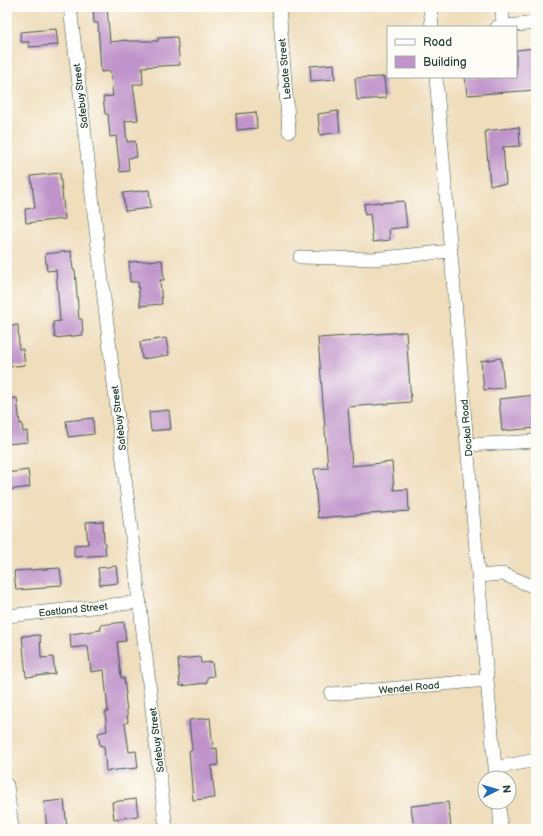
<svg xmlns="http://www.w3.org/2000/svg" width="543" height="836" viewBox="0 0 543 836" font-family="'Balsamiq Sans',sans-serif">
	<rect width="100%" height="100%" fill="#fdfcf7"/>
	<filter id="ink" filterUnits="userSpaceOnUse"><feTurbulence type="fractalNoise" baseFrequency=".025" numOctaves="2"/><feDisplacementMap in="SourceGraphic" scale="8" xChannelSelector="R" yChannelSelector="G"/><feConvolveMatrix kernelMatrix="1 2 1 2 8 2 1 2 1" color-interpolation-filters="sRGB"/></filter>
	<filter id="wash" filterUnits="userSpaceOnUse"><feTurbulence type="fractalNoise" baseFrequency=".012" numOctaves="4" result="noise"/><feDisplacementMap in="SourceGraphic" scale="16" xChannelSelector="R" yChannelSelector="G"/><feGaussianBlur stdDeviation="0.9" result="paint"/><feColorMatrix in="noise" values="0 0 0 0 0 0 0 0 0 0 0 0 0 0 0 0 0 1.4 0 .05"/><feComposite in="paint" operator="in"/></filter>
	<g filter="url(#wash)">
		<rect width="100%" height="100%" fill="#efddbb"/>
		<g id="blocks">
			<path fill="#c094ca" d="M93,7H107L110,42L127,40V41H158V38L177,37L180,65L142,67L143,84H133L138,120L125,121L127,142L135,141L137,157L128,158L129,171L120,172L116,136L110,137L108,114H105L103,97L113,96L110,71L101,72L98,23H94Z
				M56,29L58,45L29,47V42H21L20,32Z
				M536,48V90L467,95L465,77H516V50Z
				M334,64L335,79L311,81L310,66Z
				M384,77L386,98L357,100L355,78Z
				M338,111L340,132L320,135L318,114Z
				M256,112L257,128L237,130L236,114Z
				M519,127L520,146L503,147L506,184L490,185L485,131Z
				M60,173L65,219L26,223L25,209L35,208L31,176Z
				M149,190L151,208L125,211L123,193Z
				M404,201L407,227L389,229L390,240L373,242L370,214L365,215L364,204L379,202V203Z
				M71,251L73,270H75L79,319H82L83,335L55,338L53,322L60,321L56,270L47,271L45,254Z
				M162,260L164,280H160L162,304L140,306L138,282H130L129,262Z
				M18,325L19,349H23L25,365L7,367V326Z
				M406,332L411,402L348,407L352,466L392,462L394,490L408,489L409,511L318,518L314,469L328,468L318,338Z
				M166,338L169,355L142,359L140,342Z
				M501,358L504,388L484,390L481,361Z
				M536,395V428L502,431L499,399Z
				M17,398L20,424L22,423L23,432L27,431L28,442L7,444V399Z
				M169,410L171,429L151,431L149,412Z
				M93,418L94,434L68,437L66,421Z
				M28,470L30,487L7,490V473Z
				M103,521L104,543H105L106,555L74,557V545L88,544L86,522Z
				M116,566L118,583L100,585L98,568Z
				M60,568L62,585L46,586V588L16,590L14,571Z
				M124,622L126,641L117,642L121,678H124L126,694H125L128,722L125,723L129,752L136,751L138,768L106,771L104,746H100L98,733L107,731L105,712H108L104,670L91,672L88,646L71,648L70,634L101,630L100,625Z
				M40,635L41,658L53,657L55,674L26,677L22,636Z
				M200,657L201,663L212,662L214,676L207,677V683L180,686L178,659Z
				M210,718L213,749L217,748L218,765L211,766L215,798L193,800L189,751L192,750L189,720Z
				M136,799L138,816L114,819L112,802Z
				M64,800L67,829H47L44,802Z
				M448,802L451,828L438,829H414L411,806Z"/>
		</g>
	</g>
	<g filter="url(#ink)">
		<use href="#blocks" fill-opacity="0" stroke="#3e5548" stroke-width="1"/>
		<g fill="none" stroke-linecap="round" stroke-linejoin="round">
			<g stroke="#3e5548" stroke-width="14">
				<path id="minor" d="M70,7L166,829
					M279,7L289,131
					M430,7L432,27
					M502,7L503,26
					M497,27L536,23
					M436,77L487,680L496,778
					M300,257L373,259L451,251
					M467,445L536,441
					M478,576L503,574L532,586H536
					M7,616L140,602
					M331,694L487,680
					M495,768L536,760
					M7,785L12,829
					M499,802L501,829"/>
			</g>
			<use href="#minor" stroke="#fff" stroke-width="13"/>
		</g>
	</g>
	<g text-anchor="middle" stroke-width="3" stroke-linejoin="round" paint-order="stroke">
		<g font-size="10" fill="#1f3d34" stroke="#fdfcf7">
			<text transform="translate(284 69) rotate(-95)" y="4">Lebate Street</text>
			<text transform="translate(80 96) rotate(-97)" y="4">Safebuy Street</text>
			<text transform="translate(118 418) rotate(-97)" y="4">Safebuy Street</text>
			<text transform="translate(466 428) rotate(-95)" y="4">Dockal Road</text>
			<text transform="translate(73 609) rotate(-6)" y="4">Eastland Street</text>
			<text transform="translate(409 687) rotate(-5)" y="4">Wendel Road</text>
			<text transform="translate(156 740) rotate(-97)" y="4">Safebuy Street</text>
		</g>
	</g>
	<rect width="543" height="836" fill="none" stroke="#fdfcf7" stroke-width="24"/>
	<rect x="387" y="26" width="130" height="52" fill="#fdfcf7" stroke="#a4b0a9"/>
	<rect x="395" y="39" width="20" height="6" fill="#ffffff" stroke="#a4b0a9"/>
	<text x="423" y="46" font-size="12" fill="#1f3d34">Road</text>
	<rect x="395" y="56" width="20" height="12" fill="#c094ca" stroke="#a4b0a9"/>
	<text x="423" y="66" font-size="12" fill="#1f3d34">Building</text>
	<g transform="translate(497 790) rotate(85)"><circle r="19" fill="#fdfcf7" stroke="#a4b0a9"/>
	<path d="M0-3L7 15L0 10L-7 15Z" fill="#1f6fb2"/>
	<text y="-6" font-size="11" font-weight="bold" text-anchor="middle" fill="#1f3d34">N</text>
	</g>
</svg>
